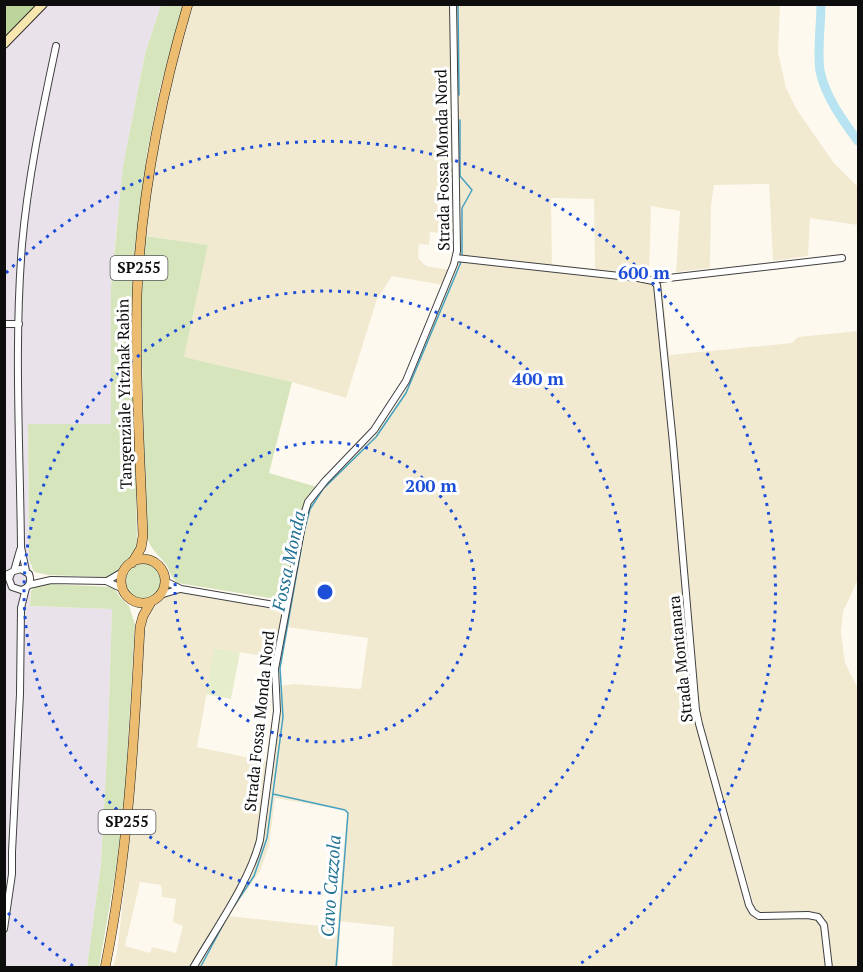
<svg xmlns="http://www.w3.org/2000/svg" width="863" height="972" viewBox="0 0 863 972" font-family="'PT Serif',serif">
	<rect width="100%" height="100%" fill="#fef9ef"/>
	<path fill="#e9e2eb" d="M37,5H161L145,54L129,135L116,233L111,287V424L28,425L29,559L31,568L30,606L112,609L108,733L101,864L87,967H5L4,38Z"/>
	<path fill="#f1ead1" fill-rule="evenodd" d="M193,5H780L778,52L786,88L797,110L834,163L858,187V225L810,218L808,256L773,261L769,184L714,185L711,205L710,268L676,272L680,211L651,206L649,277L661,276L669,355L792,343L798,337L858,331V579L843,612L841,632L845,663L858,689V967H832L825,918L816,912L760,913L755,909L699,710L695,712L749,910L754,917L761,919L808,918L817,921L821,924L828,967H392L394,927L338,921L347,813L344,810L275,798L269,846L260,871L229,916L340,928L338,967L113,968L117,952L129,848L145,620L150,607L165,596L181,592L267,607L287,615L305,519L309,506L321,489L374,437L399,401L415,372L422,351L417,349L443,285L392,276L377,299L346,398L292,382L184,357L208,245L145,236L150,191L164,114L175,66ZM447,177H453L454,221L446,220L440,216L438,211L436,187ZM551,198L594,199L595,269L552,264ZM430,232L454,234L453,259L450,270L426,266L418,258L419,244L429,245ZM279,626L368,638L361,689L294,684L273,687L275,714L269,762L197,747L215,648L273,658ZM140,882L161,885L162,897L176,899L173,922L183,926L176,953L152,947L150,953L125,946Z"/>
	<path fill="#d7e5bc" d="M161,5H183L159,92L147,153L137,236L133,291L137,545L134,556L123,563L114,575L107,577L48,575L34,572L29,559L28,424H111V287L123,166L145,54Z
		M145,236L208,245L184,357L292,382L269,473L317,487L301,512L284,597L270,598L178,583C169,576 171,571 165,563C156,552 151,550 146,535L141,311Z
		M126 582a18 18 0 1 1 36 0a18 18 0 1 1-36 0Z
		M46,584L114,587L119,596L129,606L135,624L125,791L117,863L99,967H87L101,864L108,733L112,609L30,606L31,591L35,586Z"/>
	<path fill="#bdd49c" d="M5,5H37L5,38Z"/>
	<path fill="#e6edcc" d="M214,648L240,652L231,699L206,694Z"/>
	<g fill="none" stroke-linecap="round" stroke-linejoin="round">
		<path stroke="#46a1c1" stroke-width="1.5" d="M458,4L459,95
			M460,120V176L472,190L462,208V255
			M273,794L345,810L348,813L336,968
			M234,906L254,876L267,838L283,717L280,668L304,532L310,509L323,489L376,437L406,393L461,262
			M200,968L224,923"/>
		<path stroke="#b8e3f0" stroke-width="9" d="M821,4C821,26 817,50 820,71C825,96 843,121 858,141"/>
		<g stroke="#404040" stroke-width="8">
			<path id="street" d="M456,258L638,278L653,281L657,285L673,443L696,710L699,724L749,905L753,912L759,916L808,915L818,917L824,925L829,968
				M651,280L842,258
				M4,324H19
				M26,571L21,547C20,446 14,345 22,245C28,177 42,112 56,46
				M11,574L9,579L12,587L21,590C29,588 32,582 29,574L21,569L14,571
				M4,576L14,571L20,550
				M107,581L124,571
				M165,581L181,589L286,607
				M29,585L51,580L106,581L123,589
				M160,595L180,589
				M4,929L12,874V852L20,694L21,608L26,588
				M193,968C216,928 249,883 260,840L277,711L275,669L304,515L308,502L325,481L374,430L406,381L454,264L457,251L453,4"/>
		</g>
		<g stroke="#2f2f2f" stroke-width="10">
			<path id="secondary" d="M4,44L43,4"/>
		</g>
		<g stroke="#1e1e1e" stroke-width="10">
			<path id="primary" d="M121 581a22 22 0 1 1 44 0a22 22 0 1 1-44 0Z
				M132,563L141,548L143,536C140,456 135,375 137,295C141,196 160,99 188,4
				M105,968C128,855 134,742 140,627L143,616L151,602"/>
		</g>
		<use href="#street" stroke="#fff" stroke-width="6"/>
		<use href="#secondary" stroke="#f8e6b0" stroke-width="8"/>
		<use href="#primary" stroke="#ecbc70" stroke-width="9"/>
	</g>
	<g fill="none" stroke="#1d4ed8" stroke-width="3" stroke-dasharray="3 6">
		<circle cx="325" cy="592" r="150"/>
		<circle cx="325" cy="592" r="301"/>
		<path d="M73 966A451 451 0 0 1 6 911M6 273A451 451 0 1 1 577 966"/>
	</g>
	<g text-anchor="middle" stroke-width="6" stroke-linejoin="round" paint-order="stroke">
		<g fill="#fff" stroke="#565656" stroke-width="1.5">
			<rect x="110.5" y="256" width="57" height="24" rx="4.5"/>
			<rect x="98.5" y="810" width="57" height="24" rx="4.5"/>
		</g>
		<g font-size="15" font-weight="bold" fill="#0d0d0d">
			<text x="139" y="273">SP255</text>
			<text x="127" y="827">SP255</text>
		</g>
		<g font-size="16" fill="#0d0d0d" stroke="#fff">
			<text transform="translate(442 160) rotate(-91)" y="6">Strada Fossa Monda Nord</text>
			<text transform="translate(124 394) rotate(-91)" y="6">Tangenziale Yitzhak Rabin</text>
			<text transform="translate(680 659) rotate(-96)" y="6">Strada Montanara</text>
			<text transform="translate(259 721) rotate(-84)" y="6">Strada Fossa Monda Nord</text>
		</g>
		<g font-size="18" font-style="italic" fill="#227294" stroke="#fff">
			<text transform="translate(289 561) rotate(-78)" y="6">Fossa Monda</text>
			<text transform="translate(331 886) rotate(-86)" y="6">Cavo Cazzola</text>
		</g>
	</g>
	<circle cx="325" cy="592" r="9" fill="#1d4ed8" stroke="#fff" stroke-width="3"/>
	<g font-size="18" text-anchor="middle" font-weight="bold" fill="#1d4ed8" stroke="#fff" stroke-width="6" stroke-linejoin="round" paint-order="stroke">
		<text x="644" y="279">600 m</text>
		<text x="538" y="385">400 m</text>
		<text x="431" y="492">200 m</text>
	</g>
	<rect width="863" height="972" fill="none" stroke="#0d0d0d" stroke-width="12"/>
</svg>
